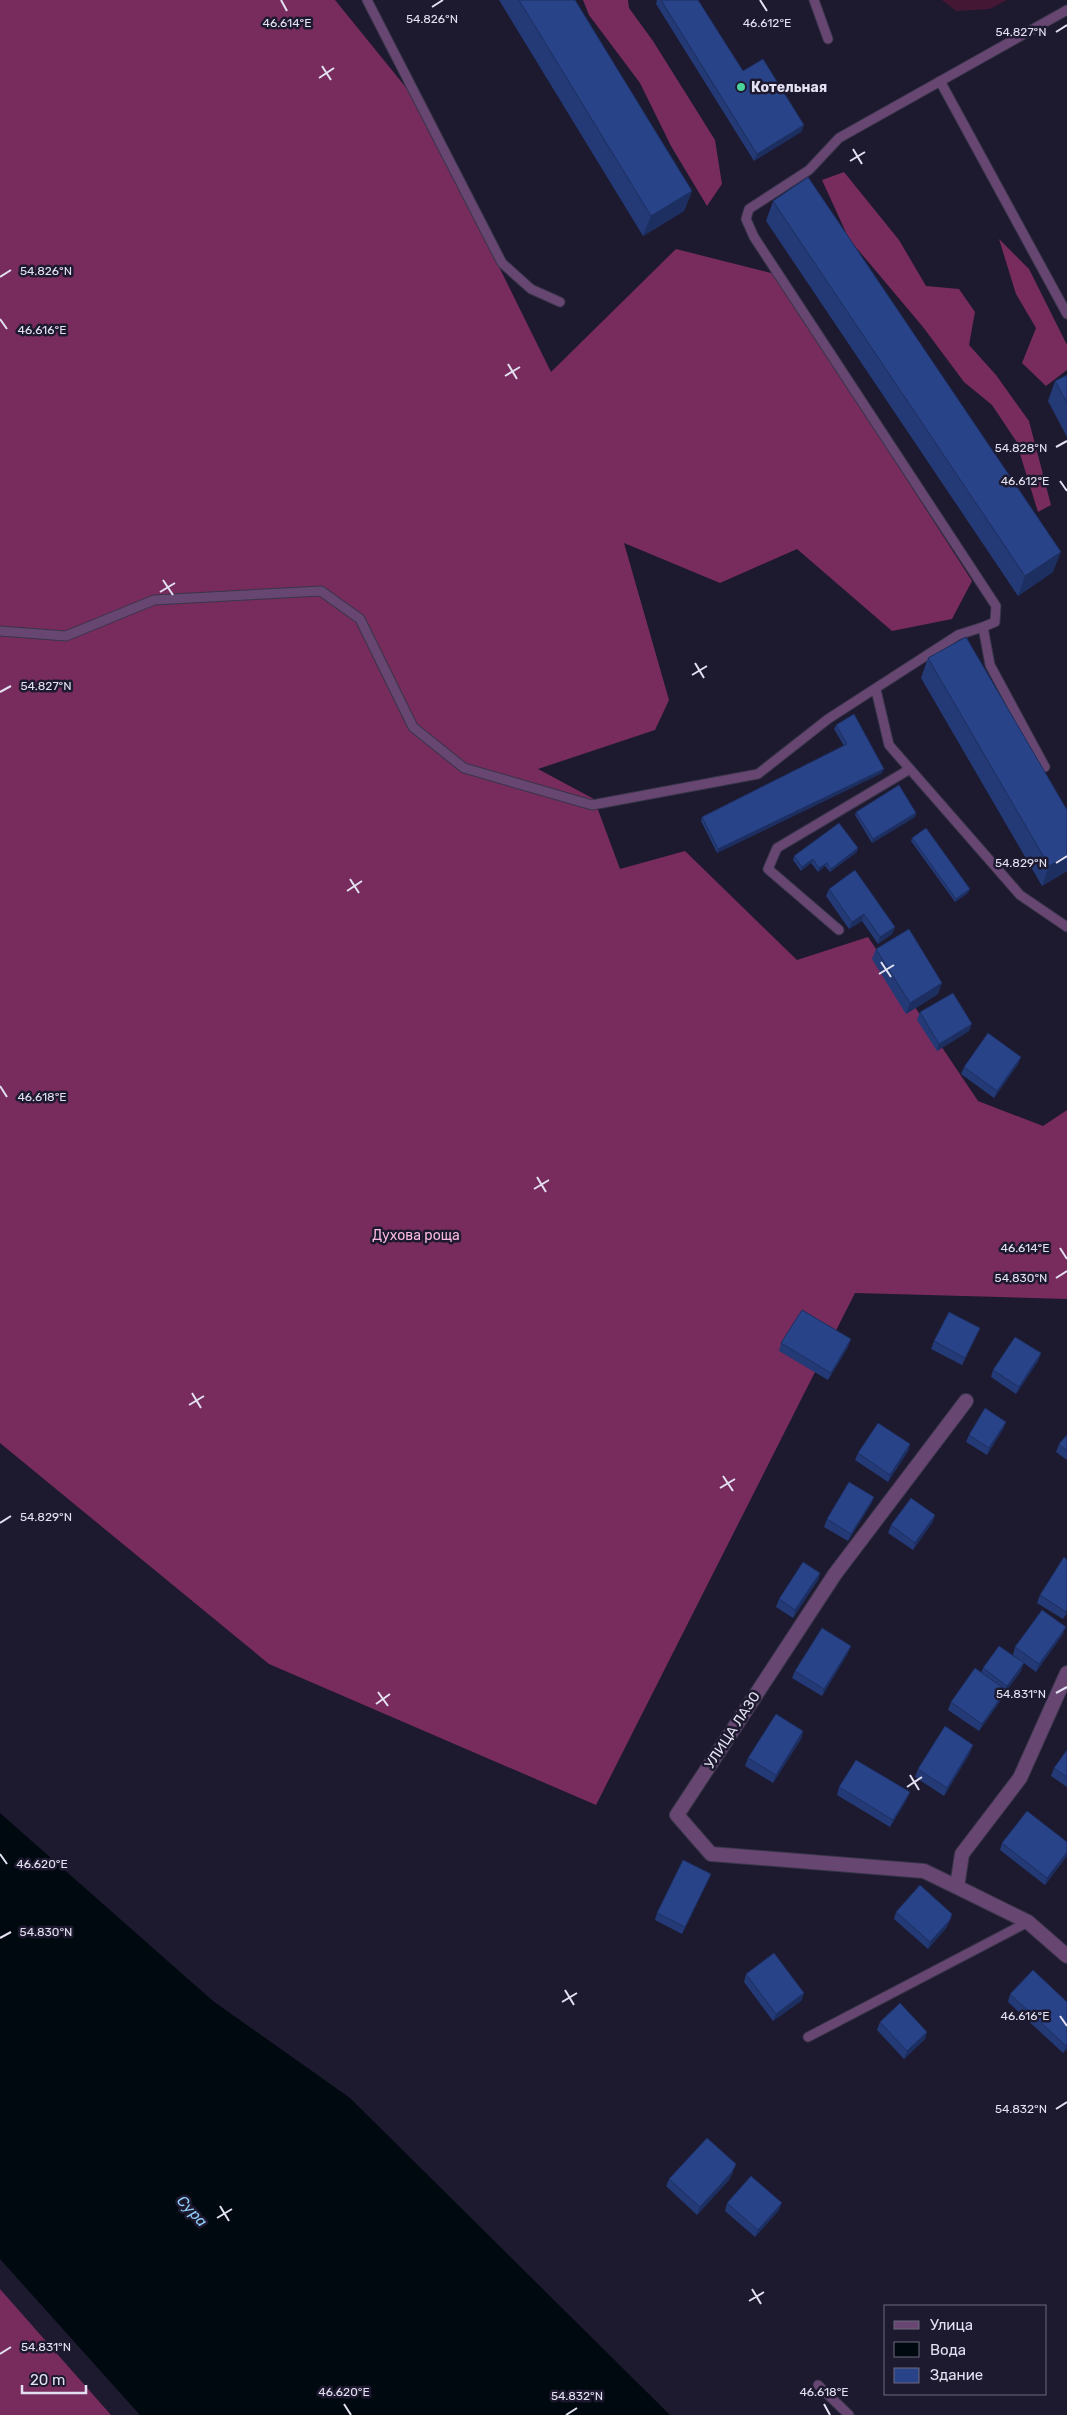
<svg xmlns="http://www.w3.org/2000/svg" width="1067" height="2415" viewBox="0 0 1067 2415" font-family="Rubik,sans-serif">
	<rect width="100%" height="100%" fill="#1d192f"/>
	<path fill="#441835" d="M942,0H1007L990,9L956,11Z"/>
	<path fill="#772c5d" d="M0,0H335L417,101L551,372L676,249L775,274L972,581L952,619L892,631L797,549L720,583L624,543L669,700L655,730L538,769L594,799L620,869L685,851L797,960L868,937L978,1101L1043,1126L1067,1110V1299L855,1293L596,1805L269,1664L0,1443Z
		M583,0H628L629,8L653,41L715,140L722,184L707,206L671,146L640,83L589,15Z
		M844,172L899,240L926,286L959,289L975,312L969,345L996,375L1029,421L1051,505L1038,512L1016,441L992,405L964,382L923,327L849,239L822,180Z
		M999,239L1029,269L1067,345V370L1046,386L1022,363L1036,328L1016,294Z
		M0,2289L111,2415H0Z"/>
	<path fill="#010910" d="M0,1813L213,2001L350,2098L670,2415H140L0,2259Z"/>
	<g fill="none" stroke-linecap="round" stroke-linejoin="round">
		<g stroke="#39354a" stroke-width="11">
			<path id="service" d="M367,0L502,263L531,289L560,302
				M814,0L828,39
				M940,81L1067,314
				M983,627L995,622L996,606L754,237L746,219L749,209L809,170L839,138L1067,10
				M0,631L66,636L154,600L321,591L360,619L413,727L464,768L592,805L758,774L828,719L958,635L983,627L990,665L1045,767
				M876,690L889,745L1020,895L1067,927
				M839,930L768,869L777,848L910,769
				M808,2037L1028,1922
				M818,2385L849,2415"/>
		</g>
		<g stroke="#39354a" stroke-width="16">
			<path id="minor" d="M1067,1673L1020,1778L962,1854L957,1887L1028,1922L1067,1956
				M957,1887L924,1871L711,1854L677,1815L835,1574L966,1401"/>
		</g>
		<use href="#service" stroke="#674672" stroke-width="9"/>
		<use href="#minor" stroke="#674672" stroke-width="14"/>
	</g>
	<path fill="#233a76" d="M499,0H575L692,191L684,211L643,236Z
		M657,0H661L804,125L801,132L754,161L656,4Z
		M773,201L1053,572L1018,596L766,221Z
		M1067,375V437L1048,401L1055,381Z
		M928,658L1067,871L1042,886L921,678Z
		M836,725L882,773L717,853L701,821L702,817L844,746L834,729Z
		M856,812L916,813L915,817L872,843L855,815Z
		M912,838L968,893L955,902L911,841Z
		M857,852L830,872L825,866L818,872L811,863L801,871L793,860L794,856Z
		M829,889L895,927L892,934L878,944L862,921L849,929L826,896Z
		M876,949L938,994L906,1014L872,959Z
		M920,1012L969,1031L937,1051L917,1020Z
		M1021,1057L1018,1064L994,1098L961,1074L964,1067Z
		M977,1335L962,1365L931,1349L934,1341Z
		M781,1343L848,1347L828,1380L779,1351Z
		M1041,1353L1038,1361L1016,1394L991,1377L993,1370Z
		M1006,1422L1003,1429L987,1455L966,1442L969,1435Z
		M1067,1435V1460L1056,1452L1059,1444Z
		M910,1444L908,1451L888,1482L855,1460L858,1453Z
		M874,1497L871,1504L848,1541L824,1527L827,1519Z
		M935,1515L932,1523L913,1550L888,1533L891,1525Z
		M820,1573L818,1580L793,1618L776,1607L779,1599Z
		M1040,1595L1067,1613L1063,1619L1037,1603Z
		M1063,1634L1036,1672L1013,1655L1015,1647Z
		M848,1653L822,1696L792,1678L795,1671Z
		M983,1668L1021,1671L1004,1693L1003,1697L979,1731L948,1710L951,1702L981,1673Z
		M803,1731L801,1739L773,1783L745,1766L748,1758Z
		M1067,1750V1787L1051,1776L1054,1768Z
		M970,1753L944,1796L915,1777L918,1769Z
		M839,1787L907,1799L890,1827L837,1795Z
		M1067,1842V1856L1045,1885L1000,1850L1002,1843Z
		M708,1881L682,1934L655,1920L657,1913Z
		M896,1912L947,1927L928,1949L894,1919Z
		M746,1974L804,1993L801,2001L773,2021L744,1982Z
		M1010,1994L1067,2002V2049L1063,2053L1008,2002Z
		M880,2022L927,2032L925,2039L904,2059L877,2030Z
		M733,2172L729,2180L697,2215L666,2186L669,2179Z
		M727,2203L779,2210L755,2237L725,2211Z"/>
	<path fill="#1d2f60" d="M804,125L801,132L754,161L757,154Z
		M692,191L684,211L643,236L651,216Z
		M1061,552L1053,572L1018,596L1025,576Z
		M884,769L882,773L717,853L718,849Z
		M916,813L915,817L872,843L873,839Z
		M858,848L857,852L830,872L831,869Z
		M1067,855V871L1042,886L1049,866Z
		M813,859L811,863L801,871L802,867Z
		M827,863L825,866L818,872L819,868Z
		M970,889L968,893L955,902L956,899Z
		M864,914L862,921L849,929L852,922Z
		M895,927L892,934L878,944L880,937Z
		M942,983L938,994L906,1014L910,1003Z
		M972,1024L969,1031L937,1051L939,1044Z
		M1021,1057L1018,1064L994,1098L997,1091Z
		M851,1339L848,1347L828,1380L831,1373Z
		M1041,1353L1038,1361L1016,1394L1019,1387Z
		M1006,1422L1003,1429L987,1455L989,1448Z
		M910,1444L908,1451L888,1482L890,1475Z
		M874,1497L871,1504L848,1541L851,1534Z
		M935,1515L932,1523L913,1550L915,1543Z
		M820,1573L818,1580L793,1618L795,1610Z
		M1066,1627L1063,1634L1036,1672L1039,1664Z
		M851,1646L848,1653L822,1696L824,1689Z
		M1024,1663L1021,1671L1005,1693L1007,1686Z
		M1006,1690L1003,1697L979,1731L982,1724Z
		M803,1731L801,1739L773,1783L776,1775Z
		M973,1745L970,1753L944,1796L947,1788Z
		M910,1792L907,1799L890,1827L893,1820Z
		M1067,1852V1856L1045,1885L1047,1878Z
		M711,1874L708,1881L682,1934L685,1927Z
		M950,1920L947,1927L928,1949L930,1942Z
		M804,1993L801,2001L773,2021L776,2014Z
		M927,2032L925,2039L904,2059L907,2051Z
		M1067,2045V2049L1063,2053L1066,2046Z
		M736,2164L729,2180L697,2215L700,2207Z
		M782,2203L779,2210L755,2237L758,2230Z"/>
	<path fill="#294389" stroke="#1d2f60" d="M519,0H575L692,191L651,216Z
		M661,0H698L743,71L763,59L804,125L757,154Z
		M808,177L1061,552L1025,576L773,201Z
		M1067,375V403L1055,381Z
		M966,637L1067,810V855L1049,866L928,658Z
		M854,714L884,769L718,849L702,817L847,744L836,725Z
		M899,785L916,813L873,839L856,812Z
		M839,823L858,848L831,869L827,863L819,868L813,859L802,867L794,856Z
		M926,828L970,889L956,899L912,838Z
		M855,870L895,927L880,937L864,914L852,922L829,889Z
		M909,929L942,983L910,1003L876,949Z
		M953,993L972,1024L939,1044L920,1012Z
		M988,1033L1021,1057L997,1091L964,1067Z
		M802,1310L851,1339L831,1373L781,1343Z
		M949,1312L980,1328L965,1358L934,1341Z
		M1015,1337L1041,1353L1019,1387L993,1370Z
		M985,1408L1006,1422L989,1448L969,1435Z
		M878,1423L910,1444L890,1475L858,1453Z
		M1067,1435V1451L1059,1444Z
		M849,1482L874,1497L851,1534L827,1519Z
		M911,1498L935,1515L915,1543L891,1525Z
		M1064,1557L1067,1560V1610L1066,1612L1040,1595Z
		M803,1562L820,1573L795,1610L779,1599Z
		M1042,1610L1066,1627L1039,1664L1015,1647Z
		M822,1628L851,1646L824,1689L795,1671Z
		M999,1646L1024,1663L1007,1686L983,1668Z
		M975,1668L1006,1690L982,1724L951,1702Z
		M776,1714L803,1731L776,1775L748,1758Z
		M945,1726L973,1745L947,1788L918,1769Z
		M1067,1750V1777L1054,1768Z
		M856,1760L910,1792L893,1820L839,1787Z
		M1027,1811L1067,1842V1852L1047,1878L1002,1843Z
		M683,1860L711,1874L685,1927L657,1913Z
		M920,1885L952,1914L950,1920L930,1942L896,1912Z
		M774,1953L804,1993L776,2014L746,1974Z
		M1033,1970L1067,2002V2045L1066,2046L1010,1994Z
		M900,2003L927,2032L907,2051L880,2022Z
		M707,2138L736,2164L732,2172L700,2207L669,2179Z
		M751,2176L782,2203L758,2230L727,2203Z"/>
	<path fill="none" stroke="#e3e1f1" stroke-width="2" d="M281,0L287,11M760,0L767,11M432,7L443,0M1056,32L1067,25M322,66L331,80M319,78L334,68M853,149L862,164M850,161L865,152M0,277L11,270M0,319L7,329M508,364L517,379M505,376L520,367M1056,447L1067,441M1060,481L1067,491M163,580L173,595M160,592L175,583M695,663L704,678M692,675L707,666M0,692L11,686M1056,863L1067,856M350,879L359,893M347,891L362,881M881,962L891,977M879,974L894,965M0,1086L7,1097M537,1177L546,1192M534,1189L549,1180M1060,1248L1067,1259M1056,1278L1067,1271M192,1393L201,1408M189,1405L204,1396M723,1476L733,1491M720,1488L735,1479M0,1523L11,1516M378,1692L388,1706M1056,1693L1067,1687M376,1704L390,1694M910,1775L919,1790M907,1787L922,1777M0,1854L7,1864M0,1938L11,1932M565,1990L574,2005M562,2002L577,1993M1060,2016L1067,2026M1056,2109L1067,2102M220,2206L229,2221M217,2218L232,2209M752,2289L761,2304M749,2301L764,2292M0,2354L11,2347M344,2404L351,2415M824,2404L830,2415M566,2415L577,2408"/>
	<circle fill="#4ad49c" stroke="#1d192f" stroke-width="2" cx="741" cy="87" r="5"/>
	<g text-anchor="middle" stroke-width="5" stroke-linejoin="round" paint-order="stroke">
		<g font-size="14" font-weight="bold" fill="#e3e1f1" stroke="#1d192f" text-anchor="start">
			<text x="751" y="92">Котельная</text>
		</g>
		<g font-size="14" fill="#fbbae0" stroke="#1d192f">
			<text x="416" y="1240">Духова роща</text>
		</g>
		<g font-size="14" fill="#e3e1f1" stroke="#1d192f">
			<text transform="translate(732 1730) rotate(-57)" y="5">УЛИЦА ЛАЗО</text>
		</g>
		<g font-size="15" font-style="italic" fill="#90cffc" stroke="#1d192f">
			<text transform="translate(192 2211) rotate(47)" y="5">Сура</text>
		</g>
	</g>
	<g font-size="12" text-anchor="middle" fill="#e3e1f1" stroke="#1d192f" stroke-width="5" stroke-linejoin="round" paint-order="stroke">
		<text x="432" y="23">54.826°N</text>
		<text x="287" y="27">46.614°E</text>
		<text x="767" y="27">46.612°E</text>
		<text x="1021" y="36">54.827°N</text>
		<text x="46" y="275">54.826°N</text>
		<text x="42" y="334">46.616°E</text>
		<text x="1021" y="452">54.828°N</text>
		<text x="1025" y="485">46.612°E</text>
		<text x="46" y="690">54.827°N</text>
		<text x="1021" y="867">54.829°N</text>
		<text x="42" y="1101">46.618°E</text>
		<text x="1025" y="1252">46.614°E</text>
		<text x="1021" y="1282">54.830°N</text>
		<text x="46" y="1521">54.829°N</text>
		<text x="1021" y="1698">54.831°N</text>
		<text x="42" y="1868">46.620°E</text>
		<text x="46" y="1936">54.830°N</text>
		<text x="1025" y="2020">46.616°E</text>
		<text x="1021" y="2113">54.832°N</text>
		<text x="46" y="2351">54.831°N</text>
		<text x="344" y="2396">46.620°E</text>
		<text x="824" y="2396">46.618°E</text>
		<text x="577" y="2400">54.832°N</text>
	</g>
	<rect x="884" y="2305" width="162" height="90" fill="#1d192f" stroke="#6c697d"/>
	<rect x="894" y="2321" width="25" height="8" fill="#674672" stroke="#6c697d"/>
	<text x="930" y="2330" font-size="15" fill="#e3e1f1">Улица</text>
	<rect x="894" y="2342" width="25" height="15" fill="#010910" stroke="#6c697d"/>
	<text x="930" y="2355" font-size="15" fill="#e3e1f1">Вода</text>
	<rect x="894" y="2368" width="25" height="15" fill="#294389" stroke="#6c697d"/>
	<text x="930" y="2380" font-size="15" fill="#e3e1f1">Здание</text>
	<path d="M22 2385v8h64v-8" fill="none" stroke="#e3e1f1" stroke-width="2.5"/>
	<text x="30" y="2385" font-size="15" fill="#e3e1f1" stroke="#1d192f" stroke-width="4" paint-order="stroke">20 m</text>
</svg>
